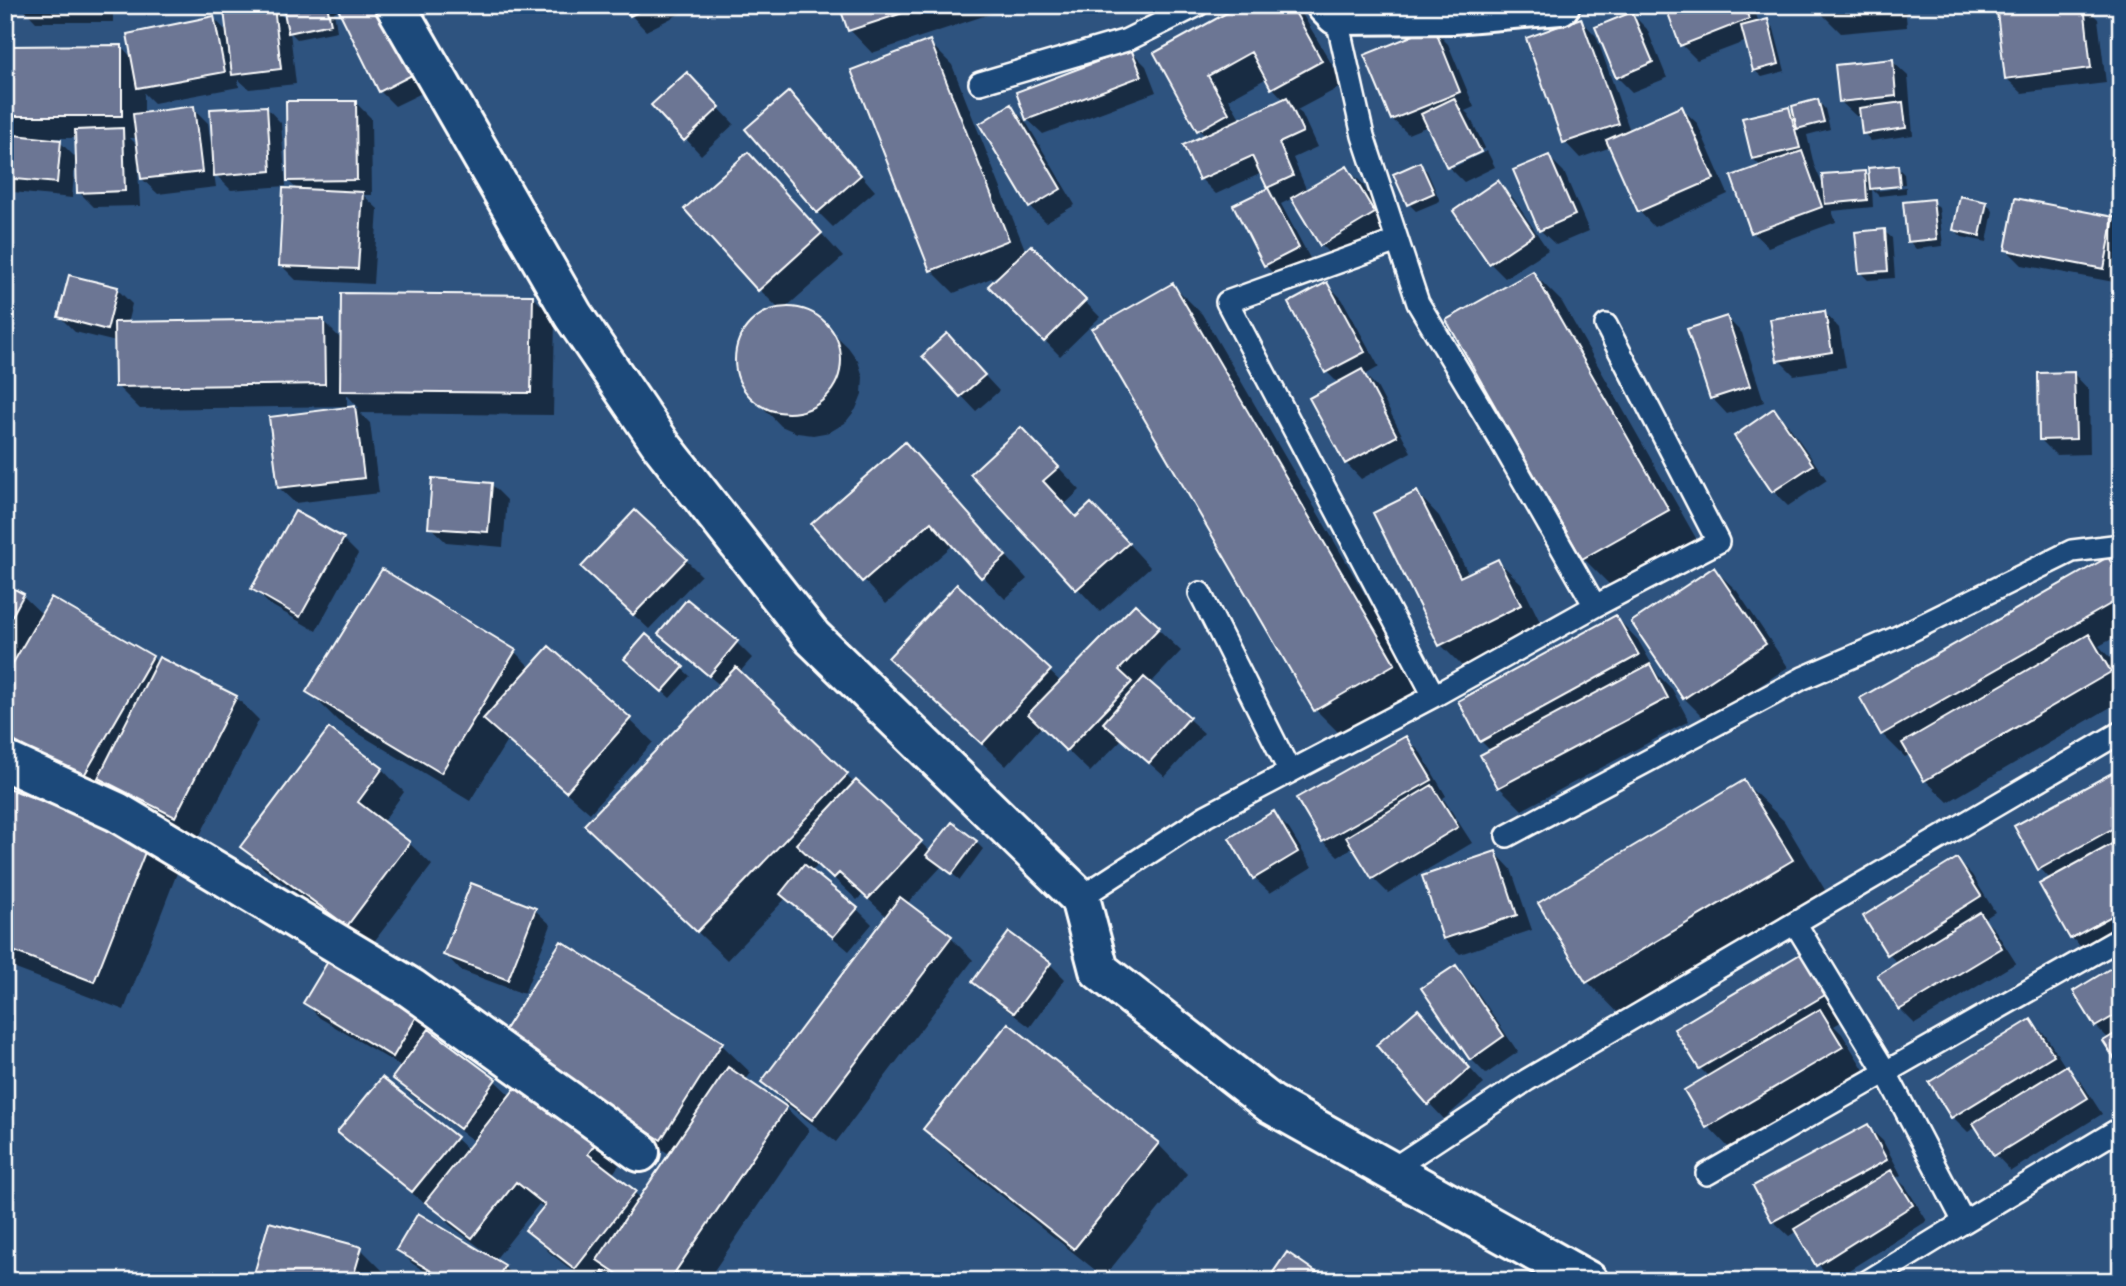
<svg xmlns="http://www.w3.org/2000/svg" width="2126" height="1286" viewBox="0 0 2126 1286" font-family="Mali,sans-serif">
	<rect width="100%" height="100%" fill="#2e537f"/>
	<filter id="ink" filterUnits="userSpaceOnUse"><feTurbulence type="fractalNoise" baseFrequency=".0143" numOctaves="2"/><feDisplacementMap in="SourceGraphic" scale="14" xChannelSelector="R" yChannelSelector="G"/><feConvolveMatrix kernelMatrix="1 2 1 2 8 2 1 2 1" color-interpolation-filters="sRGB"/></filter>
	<g filter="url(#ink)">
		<path fill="#0007" fill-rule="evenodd" d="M20,5H113V22H36Z
			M190,5H234L198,14Z
			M282,5H384L426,91L395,106L380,91L340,9L334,12L337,31L297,39L290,32L296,84L249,89L238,79L239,87L154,103L144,93V114L193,108L208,123L211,145L266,107L281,123L286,186L231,190L214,173L216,187L158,194L142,179L141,168H138L140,206L94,207L79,192L78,163H75L72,198L13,192L5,184V47H122L133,59L214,18L228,33L273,7L288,22L285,8ZM52,138H77V159L60,142L52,141ZM130,138H137L138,146Z
			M626,5H697L646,31L631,15Z
			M841,5H1003L1005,9L872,53L850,30Z
			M1244,5H1297L1344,85L1297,110L1302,114L1317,147L1293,158L1307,191L1346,168L1362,183L1389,229L1336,260L1321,245L1293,198L1281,204L1313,264L1280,280L1265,265L1235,206L1270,189L1262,173L1216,194L1201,179L1206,136L1199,130L1157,54ZM1267,78L1273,88L1284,100L1241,120L1229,99Z
			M1667,5H1753L1759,23L1767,21L1774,29L1785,71L1762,77L1754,70L1747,41L1697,60L1682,45Z
			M1818,5H1905L1907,27L1841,33L1818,10Z
			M2018,5H2119L2087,8L2098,19L2106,83L2022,93L2006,78L2023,11Z
			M1632,14L1647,29L1667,78L1632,92L1617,77Z
			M1581,20L1596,36L1630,131L1681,108L1697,123L1728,194L1654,227L1639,211L1611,147L1580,158L1565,142Z
			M1433,29L1448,44L1474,107L1465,111L1469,115L1485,148L1452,164V168L1487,151L1495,167L1464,182L1449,167L1428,126L1408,134L1392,119Z
			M929,42L952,65L1026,252L1031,247L1100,317L1060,356L991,286L1004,273L954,293L931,270Z
			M1131,51L1146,66L1156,92L1043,134L1027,119Z
			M1892,61L1908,76L1913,135L1871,141L1864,133L1862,116H1856L1840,101Z
			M702,90L734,124L701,155L654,105Z
			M1818,101L1825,109L1830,129L1807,135L1814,165L1823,185L1864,172L1871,179L1897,167L1904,174L1905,184L1876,187V191L1906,187V193L1879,196L1872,189L1873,207L1832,211L1836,222L1768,247L1752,232L1762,167L1753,159L1789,109L1796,116Z
			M355,102L371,118L372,195H363L378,209L373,284L296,280L281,265L298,190L288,181Z
			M1011,106L1026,122L1075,205L1046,222L1030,207Z
			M804,109L875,191L833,227L818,212Z
			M1549,157L1564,172L1589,231L1556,245L1540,230Z
			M1420,164L1427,171L1440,201L1416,211L1409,204Z
			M770,177L843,257L784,309H795L811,315L824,324L848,347L858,361L863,377L862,394L856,409L845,423L830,432L813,435L797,433L781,426L745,389L738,374L737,357L740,340L750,325L763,315L779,309L759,289Z
			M1498,183L1513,198L1548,250L1505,278L1490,263Z
			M1932,201L1939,208L1943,246L1916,249L1909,241Z
			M1986,203L1993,211L1987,242L1962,237L1955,230Z
			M2113,218L2121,226V274L2119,283L2022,265L2007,250Z
			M1884,231L1892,238L1895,278L1868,280L1861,273Z
			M1533,273L1562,302L1697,540L1612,587L1583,558Z
			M1327,284L1342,299L1379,367L1365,375L1377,387L1411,452L1361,479L1346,463L1339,384L1327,372L1290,304Z
			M1173,285L1202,314L1423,694L1345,739L1316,710Z
			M117,289L132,304L127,324L323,321L342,340L532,296L555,319L553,415L360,413L370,423L379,493L295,503L279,488L271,418L359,408L347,395V406L140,409L117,386L116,342L75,332L60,317Z
			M1824,312L1839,328L1846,367L1794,375L1779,360Z
			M1727,318L1742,333L1764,402L1727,414L1712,398Z
			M962,351L999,391L976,411L924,356Z
			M2074,374L2089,390L2090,454L2056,455L2040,439Z
			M1774,410L1789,426L1827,480L1788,506L1773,491Z
			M905,444L927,467L1027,579L1005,599L953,545L886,604L813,525Z
			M1044,452L1080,490L1064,505L1077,519L1114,528L1150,567L1100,612L972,474Z
			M491,484L507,500L503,547L446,542L430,527Z
			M1417,493L1439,516L1469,575L1498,561L1521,583L1543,628L1463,667L1441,645Z
			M343,539L358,554L316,631L269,604L254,589Z
			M2108,559L2121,572V634L2099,646L2111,659L2121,675V701L1948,802L1925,780L1910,754L1905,757L1882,734Z
			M686,560L701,575L649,629L598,582Z
			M1714,569L1737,591L1788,667L1707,721L1684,698Z
			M5,586L23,596L43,615L152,657L158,663L236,697L259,720L198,839L5,744Z
			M957,586L1061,682L1158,629L1181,651L1150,684L1204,733L1165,777L1122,739L1090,772L1042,726L1006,766L913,680Z
			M688,602L737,643L752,658L739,673L855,784L931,852L976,842L983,849L960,880L942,866L907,904L950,937L973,960L836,1142L786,1104L763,1082L887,917L863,894L857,900L819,864L811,872L857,909L872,924L849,951L786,898L727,960L616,854L721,686L676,649Z
			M1616,617L1638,640L1658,675L1672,689L1689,721L1522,810L1499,787L1482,756L1491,751L1481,741Z
			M647,637L690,676L670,698L634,666Z
			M549,648L630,720L653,742L590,813L507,741L470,801L338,721L309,692L515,652L531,668Z
			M1406,738L1421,753L1446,796L1443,798L1472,843L1388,893L1373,878L1354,847L1338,856L1323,841Z
			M382,769L404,792L382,823L409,843L432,865L370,947L265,870L243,847Z
			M2121,770V946L2094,960L2072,938L2051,880L2040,868Z
			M1744,782L1784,821L1831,900L1627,1022L1588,982L1540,904Z
			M5,789L148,844L177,873L124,1010L5,965Z
			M1274,814L1289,829L1312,867L1270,893L1254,878Z
			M1496,853L1511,869L1532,930L1460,954L1444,939Z
			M1957,860L1972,875L1995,912L1984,919L1995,930L2016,963L1915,1024L1900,1009L1899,964L1888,954Z
			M472,886L535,910L551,925L524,994L460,970L445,954Z
			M1807,952L1854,1014L1834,1026L1842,1034L1864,1070L1730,1149L1708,1126L1709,1077L1700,1068L1677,1029Z
			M1050,964L1065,979L1030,1027L990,997L975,982Z
			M2121,964V1066L2109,1039L2096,1026Z
			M1456,967L1471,983L1518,1052L1486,1074L1471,1059Z
			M305,1003L419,1013L435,1028L431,1033L495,1081L511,1096L596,1143L619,1165L612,1175L641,1198L671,1155L530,1068L721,1044L751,1073L745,1081L786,1108L809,1130L707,1281H621L613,1272L608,1278L611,1281H586L550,1253L527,1230L545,1208L539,1204L494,1261L504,1267L518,1281H441L413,1264L398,1249L488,1257L490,1255L450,1225L430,1204L428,1206L354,1147L339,1132L455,1138L468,1150L475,1142L409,1093L394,1078L402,1067L320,1018Z
			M1418,1011L1484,1084L1444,1119L1429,1103Z
			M2031,1021L2046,1036L2066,1068L2082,1083L2102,1114L2011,1171L1996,1155L1977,1126L1968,1132L1953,1117Z
			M1009,1025L1158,1144L1187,1174L1104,1277L954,1158L925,1128Z
			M1867,1126L1883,1141L1901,1175L1896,1178L1906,1187L1927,1221L1833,1280L1818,1264L1797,1231L1789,1236L1773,1221Z
			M361,1249L383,1271L381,1281H254Z"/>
		<path fill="#6c7694" stroke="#fff" stroke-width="2" d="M19,5H99V7L19,8Z
			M287,5H327L331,24L288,33L283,6Z
			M336,5H378L412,75L379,92Z
			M624,5H652L630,16Z
			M839,5H927L848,31Z
			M1241,5H1291L1322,61L1271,89L1251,52L1208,76L1229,113L1197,131L1154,53Z
			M1665,5H1744L1749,19L1680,46Z
			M1816,5H1885L1816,11Z
			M2052,5H2084L2091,68L2005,79L1997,12Z
			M274,6L281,69L232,75L224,11Z
			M1632,12L1653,62L1616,78L1595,27Z
			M214,16L225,72L137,88L127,34Z
			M1581,18L1619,124L1563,143L1526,38Z
			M1768,19L1779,64L1753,71L1741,26Z
			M1434,27L1460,92L1391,120L1364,55Z
			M930,40L1009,240L930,271L851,70Z
			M122,45V116H5V46Z
			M1131,49L1142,76L1026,120L1016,92Z
			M1893,59L1896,96L1839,102L1835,65Z
			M687,72L720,107L684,141L651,105Z
			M789,91L861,175L817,213L745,129Z
			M1287,97L1303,132L1279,143L1293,176L1267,188L1252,156L1199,180L1183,145Z
			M1454,98L1481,152L1447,168L1421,114Z
			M1818,99L1824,122L1797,129L1792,106Z
			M286,101H356L357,180L287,181Z
			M1903,102L1906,128L1862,134L1859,108Z
			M1011,104L1061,189L1029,208L979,124Z
			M194,106L202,172L141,179L133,114Z
			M267,106L271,171L214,176L210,109Z
			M1682,106L1714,179L1638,212L1606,140Z
			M1789,107L1800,148L1752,159L1742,118Z
			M123,128L125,191L77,193L75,130Z
			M5,134L61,140L57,183L5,178Z
			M1802,151L1822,207L1751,233L1731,176Z
			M748,152L822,233L758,291L684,209Z
			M1549,155L1575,215L1539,231L1513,170Z
			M1420,162L1434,193L1407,205L1393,174Z
			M1898,165L1900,186L1870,189L1868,168Z
			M1347,166L1375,213L1320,246L1291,198Z
			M1865,171L1867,200L1825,204L1822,174Z
			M1498,180L1534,234L1489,264L1453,211Z
			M283,188L363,192L358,269L279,266Z
			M1268,188L1299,248L1264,266L1233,205Z
			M1960,196L1987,202L1980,236L1953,230Z
			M2015,198L2114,217L2104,269L2005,250Z
			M1933,199L1937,239L1907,242L1903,202Z
			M1885,229L1888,271L1859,273L1855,232Z
			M1031,245L1086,300L1044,342L988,286Z
			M1533,271L1669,510L1582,559L1446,320Z
			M69,275L118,287L107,330L58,317Z
			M1327,282L1365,352L1325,373L1288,303Z
			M1173,283L1395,664L1314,711L1092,329Z
			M341,293L533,295L531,393L340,391Z
			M735 360a53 53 0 1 1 106 0a53 53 0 1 1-106 0Z
			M1825,311L1832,352L1777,361L1770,319Z
			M1727,316L1750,386L1710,399L1687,329Z
			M324,319L325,384L115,387L114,322Z
			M947,333L985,375L960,397L922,356Z
			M1362,369L1397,436L1345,464L1309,398Z
			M2074,372L2076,439L2039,440L2038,373Z
			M355,406L364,478L278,488L269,417Z
			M1774,408L1813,465L1772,492L1734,436Z
			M1021,427L1059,467L1043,481L1076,517L1091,503L1129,543L1076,590L970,474Z
			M905,442L1006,556L981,578L931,522L862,582L811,524Z
			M432,478L492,483L488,532L428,528Z
			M1417,491L1460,577L1498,559L1521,605L1439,646L1373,513Z
			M635,510L687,559L633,615L581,567Z
			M295,511L344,538L300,617L251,589Z
			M2108,557L2121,579V598L1881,735L1860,698Z
			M1714,567L1766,644L1683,699L1631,622Z
			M382,569L516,650L441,773L306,692Z
			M5,584L24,594L5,629Z
			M957,584L1051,670L982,744L888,658Z
			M51,597L153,656L82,779L5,736V677Z
			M687,599L738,641L709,676L658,634Z
			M1135,604L1160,627L1119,670L1132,682L1066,751L1028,714Z
			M1616,615L1639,655L1480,742L1458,701Z
			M646,634L684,667L662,692L624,659Z
			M2089,634L2111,672L1924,781L1902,743Z
			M549,646L631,718L566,792L483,719Z
			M159,657L237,696L175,817L98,778Z
			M1650,664L1668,698L1498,788L1480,755Z
			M736,667L848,774L697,932L584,825Z
			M1144,677L1190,717L1149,763L1103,723Z
			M329,728L383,768L358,802L410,842L347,926L240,847Z
			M1406,736L1432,780L1322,842L1296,798Z
			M2121,768V824L2038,870L2014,826Z
			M856,780L922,841L868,899L839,873L833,879L796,844Z
			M1744,780L1793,860L1586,983L1538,903Z
			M1432,785L1458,827L1372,879L1346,837Z
			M5,787L149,842L94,982L5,948Z
			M1274,811L1298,852L1253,879L1229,838Z
			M952,822L977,841L952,874L926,855Z
			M2121,839V911L2070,939L2039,884Z
			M1496,851L1517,915L1443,939L1422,876Z
			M1957,858L1981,896L1887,955L1863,916Z
			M804,864L858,908L833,937L780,894Z
			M471,883L536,908L508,980L443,955Z
			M900,897L952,936L812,1120L761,1082Z
			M1980,912L2002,948L1899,1010L1877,975Z
			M1009,932L1051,963L1014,1013L972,982Z
			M561,941L723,1042L661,1140L499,1039Z
			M1807,950L1832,991L1699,1069L1674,1029Z
			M330,958L420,1011L393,1057L303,1003Z
			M2121,962V1012L2095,1027L2073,991Z
			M1456,965L1504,1036L1470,1060L1421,988Z
			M1418,1009L1470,1068L1428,1105L1376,1045Z
			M1820,1009L1843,1047L1706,1128L1684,1090Z
			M2031,1019L2054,1055L1951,1118L1929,1082Z
			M1008,1023L1159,1143L1074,1249L923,1129Z
			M429,1029L496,1079L460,1129L392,1078Z
			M2121,1030V1069L2103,1041Z
			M2067,1065L2088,1098L1994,1156L1973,1123Z
			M728,1067L787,1107L669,1281H628L597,1260Z
			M382,1077L457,1137L412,1192L337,1132Z
			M520,1082L597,1141L588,1154L636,1191L575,1269L525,1230L545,1205L516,1182L472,1238L425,1202Z
			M1868,1124L1887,1160L1772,1222L1753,1186Z
			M1891,1170L1913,1205L1816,1266L1794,1229Z
			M418,1213L505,1265L496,1281H448L396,1250Z
			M269,1222L362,1247L352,1281H252Z
			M1287,1252L1329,1281H1267Z
			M603,1272L614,1281H596Z
			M677,1272L689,1281H671Z"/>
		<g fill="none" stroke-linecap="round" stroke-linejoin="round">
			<g stroke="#fff" stroke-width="26">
				<path id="lane" d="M1336,15L1363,136L1418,303L1503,445L1595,606
					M980,83L1127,40L1198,5
					M1200,593L1290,772
					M1434,696L1595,606L1718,542L1606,325
					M1507,836L1803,678L1898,637L2072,551L2121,545
					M1080,898L1206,816L1434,696L1227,302L1397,241
					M1795,923L1885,1071L1964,1222L1868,1281
					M1391,1170L1527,1080L2121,732
					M1707,1174L2121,938
					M1964,1222L2121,1128"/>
			</g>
			<g stroke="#fff" stroke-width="44">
				<path id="street" d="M1326,5L1336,15L1453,14L1560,5
					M5,761L117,812L411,988L640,1152"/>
			</g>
			<g stroke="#fff" stroke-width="44">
				<path id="secondary" d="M395,5L573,315L662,446L812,637L1080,898L1099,970L1271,1104L1588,1281"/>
			</g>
			<use href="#lane" stroke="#1f4a7a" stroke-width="21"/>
			<use href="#street" stroke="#1f4a7a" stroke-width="38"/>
			<use href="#secondary" stroke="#1f4a7a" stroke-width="38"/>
		</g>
	</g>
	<rect width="2126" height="1286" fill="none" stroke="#1f4a7a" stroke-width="28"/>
	<rect x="14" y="14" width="2098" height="1258" fill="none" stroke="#fff" stroke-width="2.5" filter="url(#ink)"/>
</svg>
